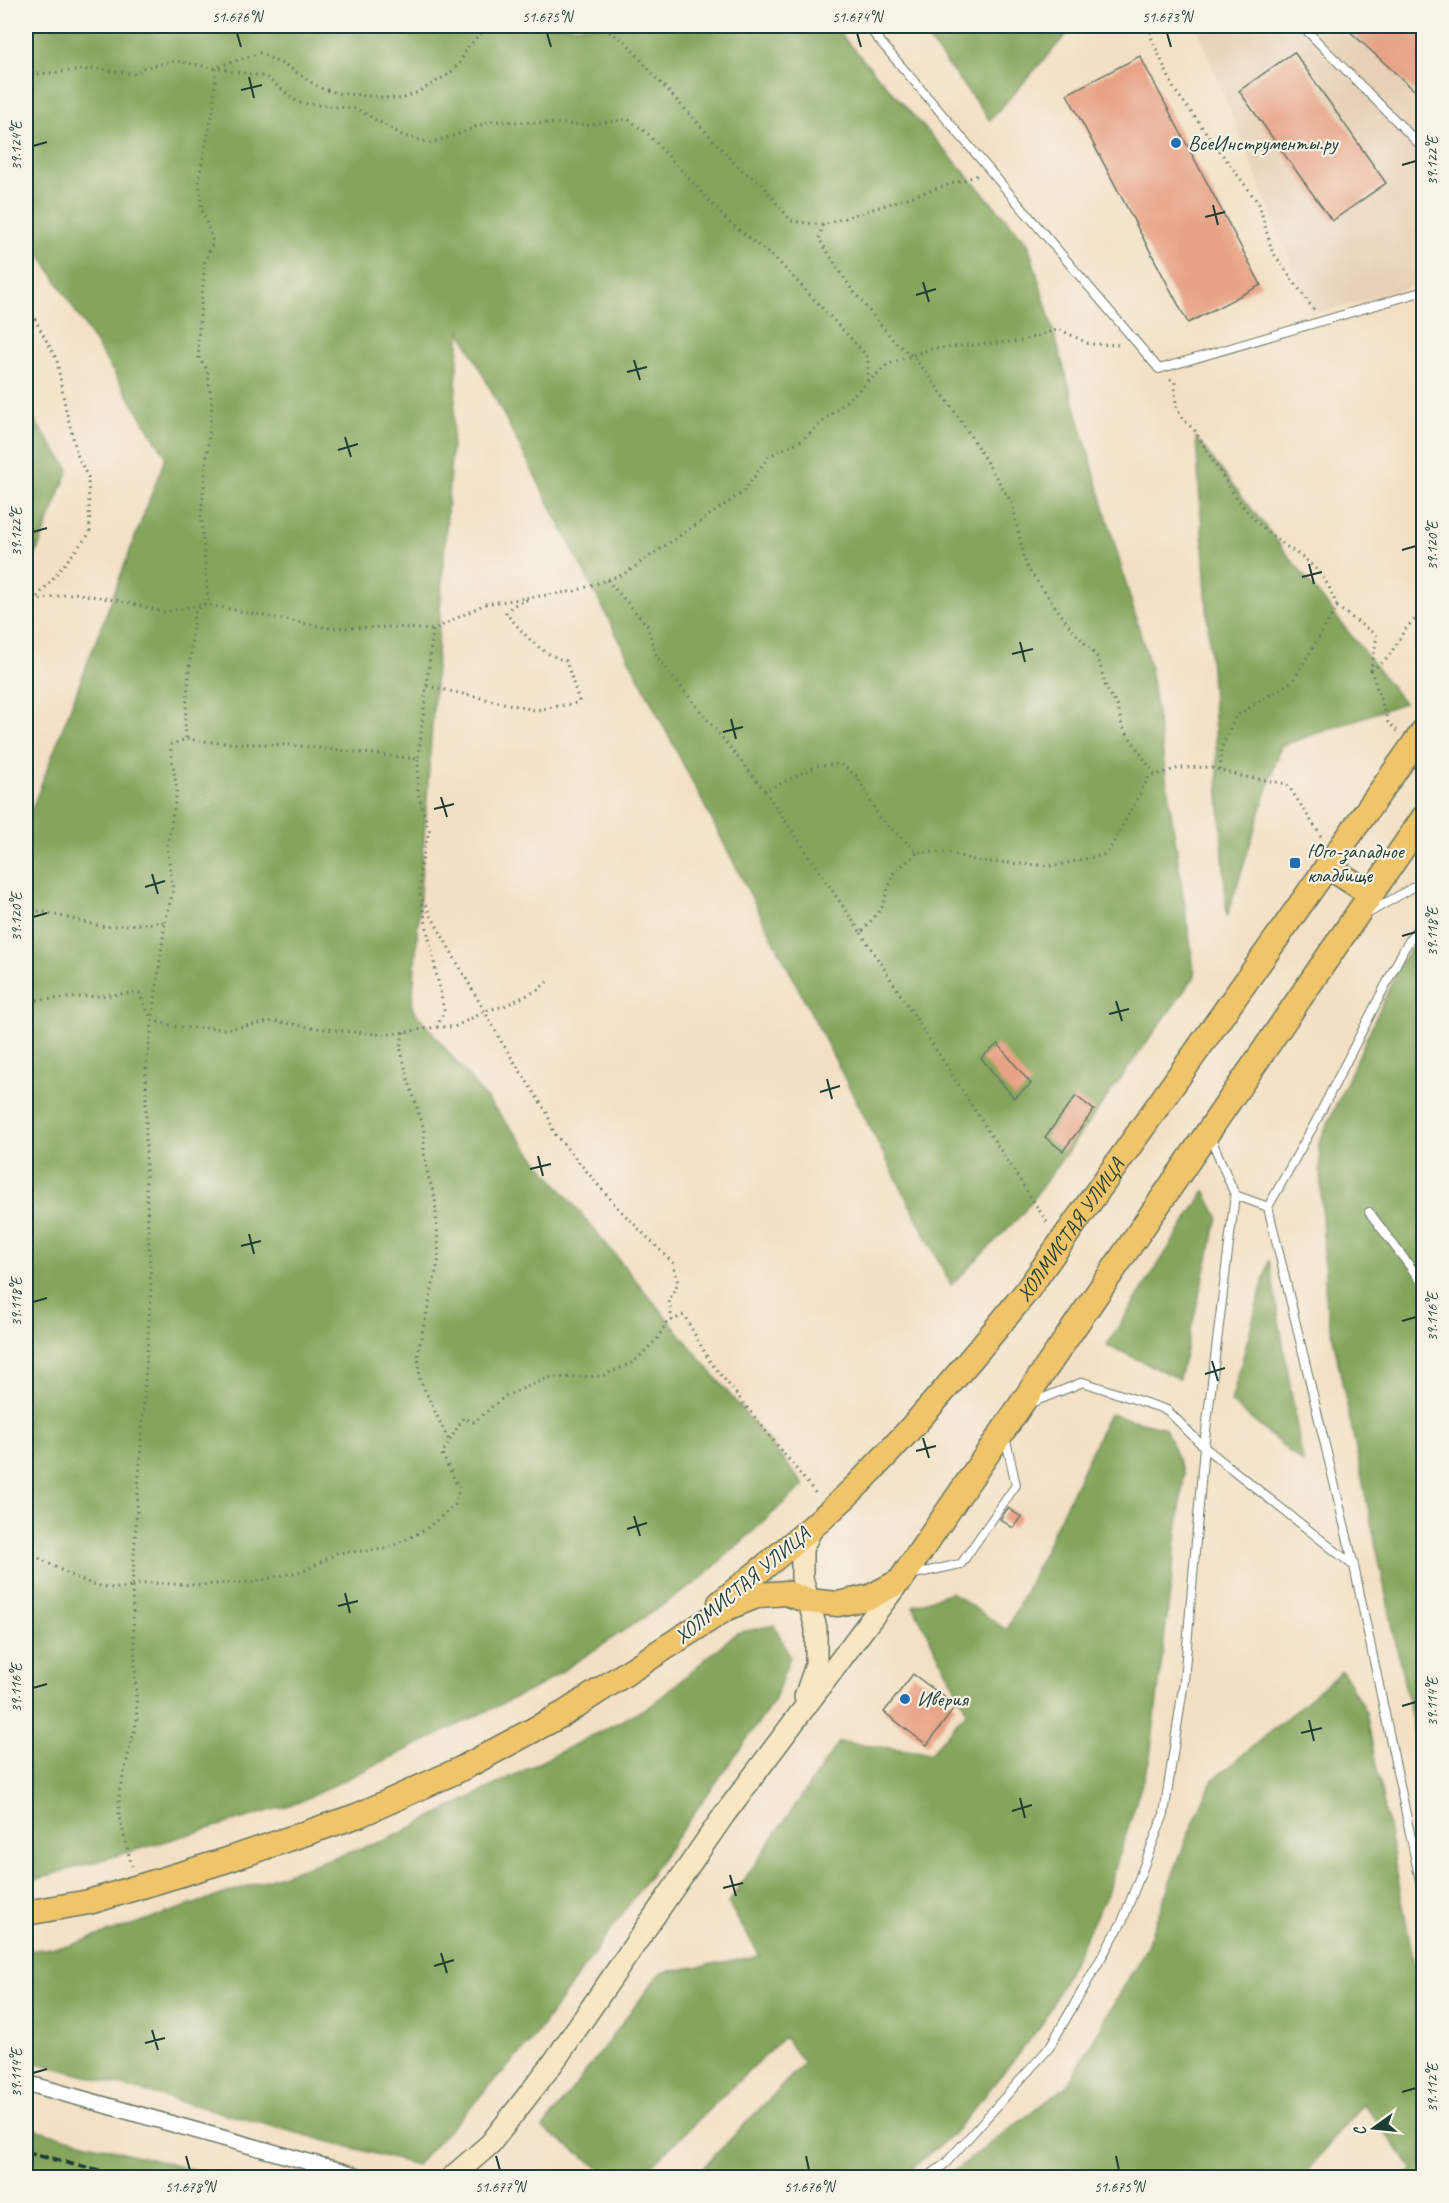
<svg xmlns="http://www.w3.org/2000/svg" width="1449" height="2203" viewBox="0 0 1449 2203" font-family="Caveat,sans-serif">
	<rect width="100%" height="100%" fill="#f7f3e8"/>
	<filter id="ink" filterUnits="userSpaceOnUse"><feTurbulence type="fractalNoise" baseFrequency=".0167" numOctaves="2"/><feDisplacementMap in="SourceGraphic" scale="12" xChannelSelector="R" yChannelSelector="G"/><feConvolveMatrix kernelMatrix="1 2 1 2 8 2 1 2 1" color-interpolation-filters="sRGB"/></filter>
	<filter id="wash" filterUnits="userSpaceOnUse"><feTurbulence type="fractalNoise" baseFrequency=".008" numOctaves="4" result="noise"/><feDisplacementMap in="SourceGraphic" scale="24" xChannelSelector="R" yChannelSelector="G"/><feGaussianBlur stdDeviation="1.35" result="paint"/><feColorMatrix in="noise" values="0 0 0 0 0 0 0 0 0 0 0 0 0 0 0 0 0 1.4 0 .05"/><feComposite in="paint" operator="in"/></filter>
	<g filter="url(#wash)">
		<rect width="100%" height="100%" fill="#f3e0c4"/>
		<path fill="#e7d0b6" d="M1196,26H1423V283L1323,312L1309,308Z"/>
		<path fill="#84a65c" stroke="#527248" stroke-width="1.5" d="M26,26H833L1028,243L1150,667L1195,976L1022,1214L951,1285L460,330L412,1008L804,1485L696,1583L541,1685L297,1803L26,1882V825L166,456L26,232Z
			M918,26H1074L990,120Z
			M26,409L69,469L26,579Z
			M1196,438L1404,703L1281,746L1227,917Z
			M1423,932V1774L1326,1304L1319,1143L1401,962Z
			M1205,1191L1218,1217L1179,1379L1107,1345Z
			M1269,1260L1303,1463L1231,1402Z
			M1109,1414L1165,1428L1184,1475L1150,1758L1107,1894L1041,2026L954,2133L902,2177H694L804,2063L784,2037L639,2177H612L543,2128L660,1973L760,1956L728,1903L839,1742L931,1753L967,1711L913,1606L951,1592L1007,1630Z
			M774,1625L790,1656L774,1701L530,2043L416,2165L26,2060V1951L68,1946L389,1839L652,1705L736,1633Z
			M1342,1671L1366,1712L1423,2010V2177H1404L1413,2169L1363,2103L1302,2177H946L1067,2086L1146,1948L1185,1842L1212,1781Z
			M26,2127L220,2177H26Z"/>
		<g id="blocks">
			<path fill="#e8a386" d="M1344,26H1424V99Z
				M1294,52L1386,183L1332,221L1239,91Z
				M1140,56L1261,285L1188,323L1067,94Z
				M998,1044L1031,1084L1014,1098L981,1058Z
				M1076,1096L1094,1110L1063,1151L1045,1137Z
				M1008,1508L1021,1517L1013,1528L1000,1519Z
				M913,1674L956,1706L927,1745L884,1712Z"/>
		</g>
	</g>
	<g filter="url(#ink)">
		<use href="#blocks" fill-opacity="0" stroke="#697666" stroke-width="1.5"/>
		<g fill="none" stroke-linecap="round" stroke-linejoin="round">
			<g stroke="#697666" stroke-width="10">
				<path id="service" d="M867,26L1159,369L1424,291
					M1302,26L1424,149
					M1367,914L1424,881
					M1210,1136L1235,1195L1268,1207L1354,1566L1424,1900
					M1268,1207L1315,1123L1404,949L1424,918
					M1369,1212L1424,1285
					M1031,1403L1083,1382L1167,1410L1204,1447L1354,1566
					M910,1575L961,1564L1016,1485L1005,1436
					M926,2178L945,2164L1049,2048L1122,1922L1164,1814L1184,1681L1204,1447L1235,1195"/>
			</g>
			<g stroke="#697666" stroke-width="18">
				<path id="minor" d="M26,2083L359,2176"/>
			</g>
			<g stroke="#697666" stroke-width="24">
				<path id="secondary" d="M805,1697L816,1665V1628L802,1578V1549L813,1526
					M451,2178L490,2144L553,2063L724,1815L899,1582"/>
			</g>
			<g stroke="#697666" stroke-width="27">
				<g id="trunk">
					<path d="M1327,866L1371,894"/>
					<path id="s1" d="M720,1603C771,1561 825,1520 871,1471C926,1414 976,1354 1026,1292L1424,730"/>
					<path d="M26,1913L89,1902L224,1861L359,1815L461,1769L563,1714L727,1608L759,1595L786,1593L808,1601L838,1604L870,1597L900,1581L1424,817"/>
				</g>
			</g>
			<path stroke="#697666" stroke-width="3" stroke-dasharray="1.5 4.5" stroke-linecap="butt" d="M599,26L625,41L657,79L739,168L762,184L791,221L823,225L979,175
				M1150,26L1151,37L1174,89L1259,204L1272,251L1314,310
				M26,75L97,69L136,74L142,68L176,61L266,77L299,103L357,109L404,136L430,143L456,135L490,121L587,125L628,119L648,134L729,222L779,262L868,357V382
				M823,225L819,239L850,287L893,340L912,356L927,373L960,419L1012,503L1026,566L1070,627L1098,658L1106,688L1118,707L1122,726L1155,775
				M26,303L57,360L65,406L78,457L88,477L90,533L34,601L26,599
				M1170,379L1175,382C1175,394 1175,404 1180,414C1183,421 1190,425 1195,431C1215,463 1233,499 1261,526C1293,557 1322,558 1337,607
				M607,580L647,625L656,656L765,791L817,766L840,764L857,776L880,819L918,852L949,853L978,861L1053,866L1107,854L1149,777L1179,768L1208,767L1241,776L1287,784L1323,839
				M34,601L74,593L121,601L164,612L204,604L328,628L395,627L433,630
				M1371,670C1376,667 1383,663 1387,658C1399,643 1404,623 1424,614
				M427,686L535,710L577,703L579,701L566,661C539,653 524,634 506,613L512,606L529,599
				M186,738L185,722L194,613L208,600L201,515L212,405L207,369L199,359L198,339L205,262L213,242L202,210L199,177L213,111L216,67L260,53L290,68L320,88L337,93L402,99L418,92L449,74L459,64L468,47L488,26
				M418,759V794L429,830L420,869V896L501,1041L547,1113L554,1133L616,1206L673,1263L678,1283L669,1300L672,1320
				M1220,770L1221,749L1236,716L1293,681L1337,607L1377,636L1371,670L1388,722L1399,733
				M765,791L861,933L882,907L894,872L917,853
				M26,912L40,911L104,927L165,922L146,1069V1183L151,1289L132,1587C94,1594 59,1568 26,1551
				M165,922L173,891L167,846L177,792L170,745L186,739L221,743L292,745L418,759L433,630L485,604L575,591L624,574L743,492L769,456L802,440L888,364L930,349L1021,341L1059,329L1089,344L1121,345
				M861,933L1048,1224
				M26,995L38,1000L139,993L152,1020L177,1027L227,1029L275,1021L315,1028L385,1035L437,1027L444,1010L421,900
				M437,1027H454L488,1010L504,1006L538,990L549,980
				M404,1032L400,1046L407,1076L424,1129V1152L428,1176L435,1198L439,1258L418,1352L420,1380L449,1441
				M132,1585L150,1583L197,1585L252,1582L307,1570L337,1553L386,1549L425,1530L455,1505L459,1489L442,1454L463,1418L474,1422L505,1396L548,1378L602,1376L634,1362L657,1339L666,1323L684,1315L709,1360L817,1495
				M132,1587L137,1719L119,1793V1817L132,1866"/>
			<use href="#service" stroke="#fff" stroke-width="8"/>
			<use href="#minor" stroke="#fff" stroke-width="15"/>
			<use href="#secondary" stroke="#f9e7c3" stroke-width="21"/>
			<use href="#trunk" stroke="#f0c469" stroke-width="24"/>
			<path stroke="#1f3d34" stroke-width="4.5" stroke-dasharray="9 4.5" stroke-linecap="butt" d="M26,2152L128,2178"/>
		</g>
	</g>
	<path fill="none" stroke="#1f3d34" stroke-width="2" d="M237,33L241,47M547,33L551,47M857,33L861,47M1167,33L1171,47M249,77L254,98M241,90L262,85M33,146L47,142M1402,165L1416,161M1213,205L1218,225M1205,217L1225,212M923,282L929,302M916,295L936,289M634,360L640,380M627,372L647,367M345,437L351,457M338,450L358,444M33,532L47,528M1402,550L1416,546M1309,564L1314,584M1302,577L1322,572M1020,642L1025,662M1012,654L1033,649M731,719L736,739M723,732L743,727M441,797L447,817M434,809L454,804M152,874L158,894M145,887L165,881M33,917L47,913M1402,936L1416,932M1116,1001L1122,1021M1109,1014L1129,1009M827,1079L832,1099M820,1092L840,1086M538,1156L543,1176M530,1169L551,1164M249,1234L254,1254M241,1246L261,1241M33,1302L47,1298M1402,1321L1416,1317M1212,1361L1218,1381M1205,1374L1225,1368M923,1438L929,1458M916,1451L936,1446M634,1516L640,1536M627,1529L647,1523M345,1593L350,1613M338,1606L358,1601M33,1688L47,1684M1402,1706L1416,1702M1309,1720L1314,1741M1301,1733L1322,1728M1020,1798L1025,1818M1012,1811L1032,1805M730,1875L736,1896M723,1888L743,1883M441,1953L447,1973M434,1966L454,1960M152,2030L158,2050M145,2043L165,2038M33,2073L47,2069M1402,2092L1416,2088M186,2156L190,2170M496,2156L500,2170M806,2156L809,2170M1116,2156L1119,2170"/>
	<g fill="#1f6fb2" stroke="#f7f3e8" stroke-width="2">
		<circle cx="1176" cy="143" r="6"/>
		<rect x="1289" y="857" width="12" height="12" rx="3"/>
		<circle cx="905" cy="1699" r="6"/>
	</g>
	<g text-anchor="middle" stroke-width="4.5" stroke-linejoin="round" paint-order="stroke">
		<g font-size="21" fill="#1f3d34" stroke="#f7f3e8" text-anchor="start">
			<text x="1188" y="150">ВсеИнструменты.ру</text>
			<text x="1307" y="858">Юго-западное<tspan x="1307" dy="24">кладбище</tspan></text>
			<text x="917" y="1706">Иверия</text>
		</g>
		<g font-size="21" fill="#1f3d34" stroke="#f7f3e8">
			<text dy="7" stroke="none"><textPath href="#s1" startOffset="514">ХОЛМИСТАЯ УЛИЦА</textPath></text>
			<text transform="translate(742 1585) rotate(-40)" y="7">ХОЛМИСТАЯ УЛИЦА</text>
		</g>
	</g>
	<rect width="1449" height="2203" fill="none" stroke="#f7f3e8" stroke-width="66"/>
	<g transform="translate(1374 2128) rotate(255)" stroke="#f7f3e8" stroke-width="4.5" paint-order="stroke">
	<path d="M0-4.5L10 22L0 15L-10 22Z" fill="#1f3d34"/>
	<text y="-9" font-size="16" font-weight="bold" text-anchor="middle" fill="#1f3d34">С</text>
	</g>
	<rect x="33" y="33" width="1383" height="2137" fill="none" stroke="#1f3d34" stroke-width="2"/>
	<g font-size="15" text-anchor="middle" fill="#1f3d34">
		<text x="237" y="22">51.676°N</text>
		<text x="547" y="22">51.675°N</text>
		<text x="857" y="22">51.674°N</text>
		<text x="1167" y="22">51.673°N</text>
		<text transform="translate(16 146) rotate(-90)" y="5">39.124°E</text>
		<text transform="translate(1432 161) rotate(-90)" y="5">39.122°E</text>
		<text transform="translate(16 532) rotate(-90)" y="5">39.122°E</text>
		<text transform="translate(1432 546) rotate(-90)" y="5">39.120°E</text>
		<text transform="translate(16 917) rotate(-90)" y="5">39.120°E</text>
		<text transform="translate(1432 932) rotate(-90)" y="5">39.118°E</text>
		<text transform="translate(16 1302) rotate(-90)" y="5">39.118°E</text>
		<text transform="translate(1432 1317) rotate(-90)" y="5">39.116°E</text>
		<text transform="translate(16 1688) rotate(-90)" y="5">39.116°E</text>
		<text transform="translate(1432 1702) rotate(-90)" y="5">39.114°E</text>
		<text transform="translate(16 2073) rotate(-90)" y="5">39.114°E</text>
		<text transform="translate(1432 2088) rotate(-90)" y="5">39.112°E</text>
		<text x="190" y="2192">51.678°N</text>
		<text x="500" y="2192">51.677°N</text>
		<text x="809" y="2192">51.676°N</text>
		<text x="1119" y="2192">51.675°N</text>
	</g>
</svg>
